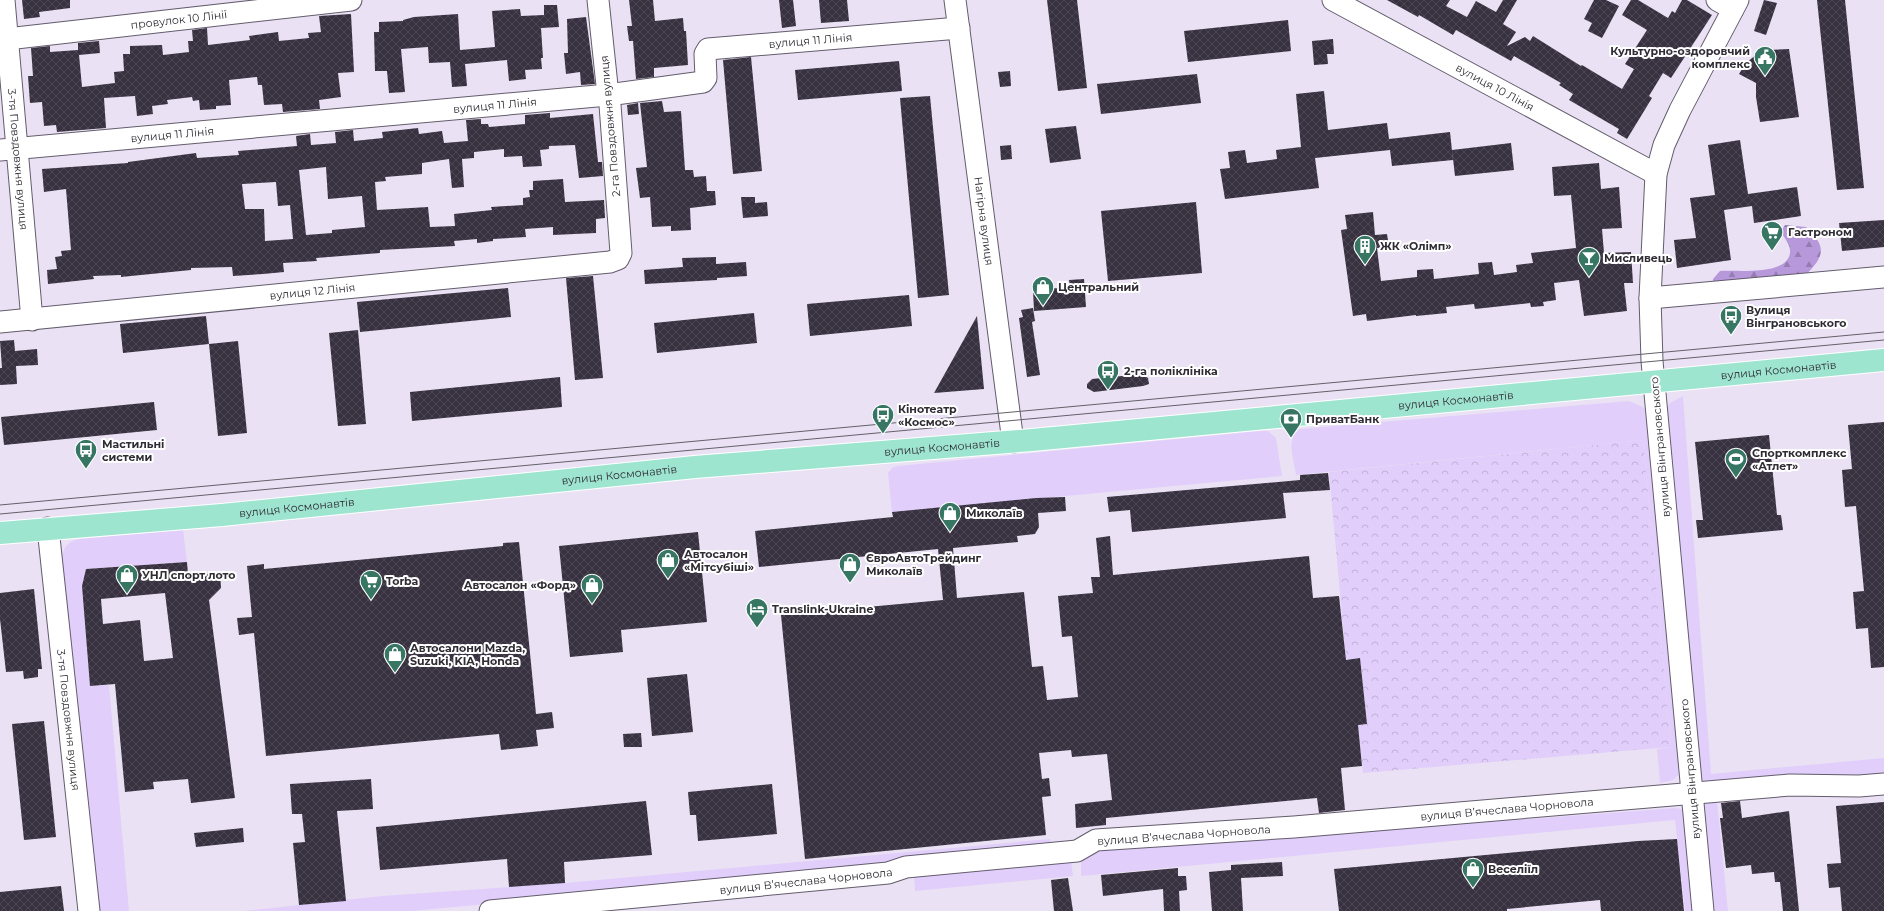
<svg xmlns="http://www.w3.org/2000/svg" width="1884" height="911" viewBox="0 0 1884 911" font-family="Montserrat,sans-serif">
	<defs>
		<pattern id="forest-firs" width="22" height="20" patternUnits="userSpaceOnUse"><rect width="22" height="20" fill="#b798da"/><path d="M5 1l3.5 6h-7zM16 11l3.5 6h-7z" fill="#957cb1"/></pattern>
		<pattern id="park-crowns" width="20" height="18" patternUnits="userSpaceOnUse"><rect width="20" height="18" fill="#e1cefa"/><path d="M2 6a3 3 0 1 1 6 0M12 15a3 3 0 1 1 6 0" fill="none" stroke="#c1b1d7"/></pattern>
		<pattern id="building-cross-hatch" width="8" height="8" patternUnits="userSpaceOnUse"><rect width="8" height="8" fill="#383140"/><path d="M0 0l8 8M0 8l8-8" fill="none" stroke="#4d4654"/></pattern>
	</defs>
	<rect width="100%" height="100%" fill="#eae2f4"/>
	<path fill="#e1cefa" d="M1683,396L1711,774L1884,758V777L1700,784L1665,411L1670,403Z
		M1629,401L1643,407L1649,414L1682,772L1673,780L1660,783L1657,749L1671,747L1643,440L1296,475C1294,460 1285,438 1300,429Z
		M1260,431H1268L1276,438L1282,476L892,512L888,473L893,467L898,466Z
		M183,530L187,562L86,569L82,586L90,686L109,685L129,911H94L61,560C64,548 66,542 79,539Z
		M1717,801L1728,911H1709L1703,804Z
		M1675,808L1682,809L1687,815L1698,911H1685L1675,820L1081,876V859L1091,850L1307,836Z
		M1050,839L1051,843L886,866L412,911H244L382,896L565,883Z
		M1071,861L1073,876L915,891L914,875Z"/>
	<path fill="url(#forest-firs)" d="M1785,225L1806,227C1831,250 1821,259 1802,279L1713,286V279L1720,271C1737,270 1787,276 1790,253C1791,244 1784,239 1781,231Z"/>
	<path fill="url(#park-crowns)" d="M1643,440L1671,747L1363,773L1358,725L1367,724L1360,659L1346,660L1329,472Z"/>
	<path fill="url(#building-cross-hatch)" fill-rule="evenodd" d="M22,0H70V8L39,12L40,17L24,19Z
		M629,0H653L655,21L683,18L684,31H686L688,65L654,68V77L636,79L633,41H629L627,26H632Z
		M779,0H793L796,26L782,28Z
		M819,0H847L849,21L821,23Z
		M1047,0H1077L1087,88L1058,91Z
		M1387,0H1450L1446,6L1467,17L1476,1L1496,12L1503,0H1517L1503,24L1516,32L1507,46L1525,37L1530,41L1533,36L1581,66L1582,65L1622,89L1634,69L1625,64L1647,30L1622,15L1631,0H1638L1668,18L1672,11L1675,13L1682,0H1687L1712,15L1671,78L1663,73L1649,96L1652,98L1627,139L1617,133L1619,129L1569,100L1573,94L1559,85L1561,83L1514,56L1511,61L1456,30L1453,35L1419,15L1418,17Z
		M1594,0H1606L1619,6L1602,38L1588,31L1592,23L1584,19Z
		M1764,0L1777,3L1766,35L1754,31Z
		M1817,0H1845L1864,188L1837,190Z
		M544,5H557L559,27L541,28L543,58H541L542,69L525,70L526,79L509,81L507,60L465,64L467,86L452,87L450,62L429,63L428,47L401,49L405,92L389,93L387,71H375L374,32H379V22L403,21V20L414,17L458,14L460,50L495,47L492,11L520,9L521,16L544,15Z
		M351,14L354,72L338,73L341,97L319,100L320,109L283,112L282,104L264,105L262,85H258L257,77L229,80L231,105L216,106V109L200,110L199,100L193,101L192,97L167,100L168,104L152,106L153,114L137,116L135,96L104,98L106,128L57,132L56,125L44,126L42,102L30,103L28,76H33L31,48L50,46V52L78,50V43L99,41L100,53L79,55L82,87L115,83L114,72L124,71L123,54H130V46L162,45L163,55L189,52L188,41H193L192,30L207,28L208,45L250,40L249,36L278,32L279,41L309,38L308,33L321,32L319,16Z
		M586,17L595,84L581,85L580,72L566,74L564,53H568L567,19Z
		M1288,20L1291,51L1188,62L1184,31Z
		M1333,39L1334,54H1327L1328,64L1314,65L1312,41Z
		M1789,49L1799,117L1760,122L1756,97V83L1739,74L1746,63L1757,54L1767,50Z
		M751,57L762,171L733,174L723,60Z
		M899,61L902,91L798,100L795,70Z
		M1010,71L1011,86L1000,87L998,72Z
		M1197,74L1201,103L1101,114L1097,84Z
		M1324,91L1328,130L1387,123L1389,139L1450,132L1453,160L1392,166L1390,150L1315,158L1319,188L1225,199L1220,169L1230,168L1228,152L1245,150L1247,163L1277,159L1276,150L1301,147L1296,94Z
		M930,96L949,295L918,298L900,98Z
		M662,101L664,112L681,111L685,170H693L694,177L706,176L707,191H715L716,205L690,208L691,230L671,231V226L652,227L650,197L640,198L636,168L647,167L640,103Z
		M638,103L639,114L628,115L627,105Z
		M550,113V118L593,114L598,162H602L603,176L579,178L575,145L549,146V149L540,150L542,166L523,167L522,156L504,157V149L474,152V158L462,159L464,187L452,188L449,159L422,163V174L385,177L386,181L375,182L377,210L428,207L430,227L455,226L454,214L492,210L491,207L523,205V198L530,197L529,190H533V181L563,179L565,202L604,200L605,218L596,219V233L553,235V227L525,229L526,237L493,239V241L477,243V239L454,241L455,246L380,250V253L316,258L317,261L283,263L284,272L263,274L233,276L232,267L191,268V270L121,277V275L93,276L94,279L48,284L47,270L57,269L55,257L62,256L61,251L71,250L66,189L44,192L42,169L128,163V162L196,153L197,158L239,155L238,151L297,146L296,136L310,134L311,145L336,143L335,132L353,130L354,141L383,138L382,132L418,128L419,134L442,131L444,143L468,141L466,120L481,119V124H488L489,127L525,124V115ZM326,167L328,199L362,196L365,227L332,230V233L306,235L299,170ZM276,182L278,206L290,205L293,239L265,241L264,209H245L242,184Z
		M1076,126L1081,159L1050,163L1045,129Z
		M1740,140L1748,194L1797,187L1801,216L1754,223L1752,206L1724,210L1731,260L1677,268L1674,240L1696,238L1690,198L1715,195L1708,145Z
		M1511,143L1514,170L1455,176L1452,150Z
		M1011,145L1012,159L1001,160L1000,146Z
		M1599,163L1601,189L1619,187L1622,228L1602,229L1604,253L1631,252L1633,283H1624L1627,311L1584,316L1579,280L1554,283L1556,300L1543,302L1544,306L1531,307L1530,303L1475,309L1474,304L1446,307L1447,313L1416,316V315L1367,321L1366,314L1353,316L1341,230L1347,229L1345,215L1373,212L1375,235L1387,234L1389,247L1377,248L1381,281L1417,277V270L1433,269L1434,279L1479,274L1478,263L1492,262L1494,275L1517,272L1516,265L1533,263L1531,253L1576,248L1571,195L1554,196L1552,167Z
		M741,197H755V203L767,202L768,216L743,218Z
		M1196,202L1202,273L1108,281L1101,211Z
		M1884,220V247L1842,251L1839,223Z
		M716,257V264L746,262L747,276L717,278V280L645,284L644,270L683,267L682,258Z
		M593,276L603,378L575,380L566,278Z
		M1084,279L1086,307L1034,311L1033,290L1070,287L1069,280Z
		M508,288L511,317L360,332L357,302Z
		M909,295L912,326L810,336L807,304Z
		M1033,308L1035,321L1032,322L1040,375L1027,377L1019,318L1023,317L1021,310Z
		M754,313L757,343L657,353L654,323Z
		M206,316L209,344L123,353L120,324Z
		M977,316L984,389L934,393Z
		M358,330L366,424L338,426L329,333Z
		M14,340L15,351L37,349L38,365L16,366L17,384L0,385V368H2L0,341Z
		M238,341L247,433L218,436L209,344Z
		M1141,374L1148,378L1149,384L1143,386L1094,392L1087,388V384L1092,379Z
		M560,377L562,407L412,421L410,392Z
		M154,402L157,430L4,445L1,417Z
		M1884,422V667L1871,668L1868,628L1856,629L1853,592L1864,591L1856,506L1845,507L1842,470L1852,469L1848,425Z
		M1769,435L1777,515H1781L1783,530L1698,538L1696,520H1703L1695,442Z
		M1328,473L1330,490L1283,493L1286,518L1132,532L1130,510L1109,512L1107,497L1300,480V475Z
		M1065,497L1066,511L1038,513L1039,527L1035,534L1017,536L1018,542L953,548L957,598L1024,592L1032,667L1043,666L1047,700L1078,697L1072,636L1062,637L1058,596L1093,593L1091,577H1100L1096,538L1110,536L1113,575L1309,556L1313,598L1339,596L1346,660L1360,658L1367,724L1358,725L1362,766L1341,768L1345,810L1319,813L1317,798L1106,818V825L1076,828L1075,804L1112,800L1107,754L1072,757L1071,750L1039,753L1042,779L1049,778L1051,796L1042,797L1046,835L805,859L781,615L943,600L938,549L759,567L755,531L893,517L892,512L1036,498Z
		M698,532L707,622L621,630L623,652L570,657L559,546Z
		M519,542L536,714L552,712L554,728L536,730L538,746L501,750L499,734L266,756L254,633L239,635L237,618L252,617L247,566L264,564V569L503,546V543Z
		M187,562L188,575L220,573L221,588L209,600L235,798L191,803L188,779L153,782L154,789L125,792L115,684L90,686L82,586L86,569ZM165,593L173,658L144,661L140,620L103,624L101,599Z
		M34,589L42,669H38V677L24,679L23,671L6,672L0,619V593Z
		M687,674L693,732L652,736L647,678Z
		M44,721L56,837L24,840L12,724Z
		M641,733L642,747H624L623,734Z
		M371,779L373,809L337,811L346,901L299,905L293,843L305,842L302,814H292L290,784Z
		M772,784L777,834L698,841L696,815H690L688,792Z
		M646,801L652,855L564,862L565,883L509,887L507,859L380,870L376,827Z
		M1740,801L1742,818L1789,811L1799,911H1783L1780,882H1775L1774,872L1752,874L1751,865L1726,868L1720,818H1723L1721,803Z
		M1884,802V911H1842L1840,887L1829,888L1827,864L1841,863L1836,806Z
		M243,828L244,842L196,847L194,833Z
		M1677,839L1684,911H1601L1600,900L1507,909V911H1339L1334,869L1638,841Z
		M1282,862L1283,876L1241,878L1243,911H1212L1209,872L1231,870V865Z
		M1178,868V876H1186L1187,890L1179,891L1180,911H1164L1163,889L1103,896L1101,875Z
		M1068,878L1073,911H1054L1051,880Z
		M61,886L64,911H0V892Z"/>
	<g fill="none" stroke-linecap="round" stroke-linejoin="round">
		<g stroke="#635c6c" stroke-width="23">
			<g id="minor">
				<path id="s1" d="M4,0L32,320"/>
				<path id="s2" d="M955,0L1013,442"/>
				<path id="s3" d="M1333,0L1656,174"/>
				<path d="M1717,0L1733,9"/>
				<path id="s4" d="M7,39L351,0"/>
				<path id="s5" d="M0,150L608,95L703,82L706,78L705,54L708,49L959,28"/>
				<path d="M1650,298L1884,277"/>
				<path id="s6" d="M0,322L610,262L618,259L621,253L610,105L608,95L598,0"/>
				<path id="s7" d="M48,528L89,911"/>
				<path d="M490,911L888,873L906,867L1077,851L1096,840L1294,827L1790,785L1859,786L1884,784"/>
				<path d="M1703,911L1652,361L1650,298L1656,174L1664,145L1680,110L1738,0"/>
			</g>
		</g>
		<g stroke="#fff" stroke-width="24">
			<g id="major">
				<path id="s8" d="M0,533L222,515L695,467L1032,440L1884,360"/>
			</g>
		</g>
		<use href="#minor" stroke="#fff" stroke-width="21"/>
		<use href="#major" stroke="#9ee5d0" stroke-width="22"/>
		<path stroke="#64606a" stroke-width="1" d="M0,505L1884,332
			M0,514L1884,340"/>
	</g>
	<defs>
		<g id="civic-pin" transform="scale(1.15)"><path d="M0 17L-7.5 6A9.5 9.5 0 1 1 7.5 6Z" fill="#377663" stroke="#fff"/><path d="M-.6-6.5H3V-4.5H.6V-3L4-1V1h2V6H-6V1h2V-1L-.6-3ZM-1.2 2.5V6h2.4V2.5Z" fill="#fff"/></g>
		<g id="supermarket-pin" transform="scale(1.15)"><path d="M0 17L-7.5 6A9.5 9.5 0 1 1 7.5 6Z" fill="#377663" stroke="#fff"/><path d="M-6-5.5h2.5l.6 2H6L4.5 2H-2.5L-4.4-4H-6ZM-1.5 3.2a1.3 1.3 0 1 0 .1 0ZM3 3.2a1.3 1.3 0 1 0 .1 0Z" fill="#fff"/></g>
		<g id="building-pin" transform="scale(1.15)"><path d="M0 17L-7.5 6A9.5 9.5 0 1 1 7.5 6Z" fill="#377663" stroke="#fff"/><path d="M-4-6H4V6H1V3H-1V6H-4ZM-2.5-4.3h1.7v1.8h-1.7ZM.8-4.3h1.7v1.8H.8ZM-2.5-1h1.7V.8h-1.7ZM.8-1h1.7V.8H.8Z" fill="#fff"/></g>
		<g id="bar-pin" transform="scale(1.15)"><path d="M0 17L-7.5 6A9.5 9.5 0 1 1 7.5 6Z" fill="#377663" stroke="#fff"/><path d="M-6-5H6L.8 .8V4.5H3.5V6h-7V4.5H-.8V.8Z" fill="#fff"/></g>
		<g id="shop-pin" transform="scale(1.15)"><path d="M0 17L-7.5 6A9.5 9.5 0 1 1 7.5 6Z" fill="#377663" stroke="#fff"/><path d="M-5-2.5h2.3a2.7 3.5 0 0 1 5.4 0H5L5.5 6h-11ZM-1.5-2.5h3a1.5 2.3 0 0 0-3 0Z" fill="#fff"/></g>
		<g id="bus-pin" transform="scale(1.15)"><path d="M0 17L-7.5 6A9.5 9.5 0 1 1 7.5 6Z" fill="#377663" stroke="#fff"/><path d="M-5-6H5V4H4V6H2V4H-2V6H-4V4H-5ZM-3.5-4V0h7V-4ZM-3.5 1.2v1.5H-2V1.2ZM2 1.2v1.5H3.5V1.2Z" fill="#fff"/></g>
		<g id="bank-pin" transform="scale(1.15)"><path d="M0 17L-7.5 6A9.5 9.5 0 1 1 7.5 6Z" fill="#377663" stroke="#fff"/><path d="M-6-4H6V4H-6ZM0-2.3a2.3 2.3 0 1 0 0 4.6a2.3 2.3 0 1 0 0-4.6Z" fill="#fff"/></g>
		<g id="stadium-pin" transform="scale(1.15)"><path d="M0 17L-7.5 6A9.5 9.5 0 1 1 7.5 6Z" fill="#377663" stroke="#fff"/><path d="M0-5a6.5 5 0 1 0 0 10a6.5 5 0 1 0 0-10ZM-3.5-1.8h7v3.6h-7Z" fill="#fff"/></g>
		<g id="hotel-pin" transform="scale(1.15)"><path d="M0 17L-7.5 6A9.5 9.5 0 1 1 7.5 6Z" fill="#377663" stroke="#fff"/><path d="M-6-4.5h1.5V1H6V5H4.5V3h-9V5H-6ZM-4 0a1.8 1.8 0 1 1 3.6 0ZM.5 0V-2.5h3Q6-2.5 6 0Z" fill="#fff"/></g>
	</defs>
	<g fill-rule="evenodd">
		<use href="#civic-pin" x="1765" y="57"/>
		<use href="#supermarket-pin" x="1772" y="232"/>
		<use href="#building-pin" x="1365" y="246"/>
		<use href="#bar-pin" x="1589" y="258"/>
		<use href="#shop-pin" x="1043" y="287"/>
		<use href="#bus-pin" x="1731" y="316"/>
		<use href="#bus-pin" x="1108" y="371"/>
		<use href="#bus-pin" x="883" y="415"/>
		<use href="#bank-pin" x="1291" y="419"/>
		<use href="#bus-pin" x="86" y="450"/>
		<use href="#stadium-pin" x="1736" y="459"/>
		<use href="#shop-pin" x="950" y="513"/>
		<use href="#shop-pin" x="668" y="560"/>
		<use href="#shop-pin" x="850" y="564"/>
		<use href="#shop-pin" x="127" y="575"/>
		<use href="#supermarket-pin" x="371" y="581"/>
		<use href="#shop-pin" x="592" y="585"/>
		<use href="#hotel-pin" x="757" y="609"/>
		<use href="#shop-pin" x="395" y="654"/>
		<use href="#shop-pin" x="1473" y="869"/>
	</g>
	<g text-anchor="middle" stroke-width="4" stroke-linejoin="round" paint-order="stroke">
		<g font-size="11" fill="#2f2c33" stroke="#fff">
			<text dy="4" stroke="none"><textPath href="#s4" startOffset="173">провулок 10 Лінії</textPath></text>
			<text dy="4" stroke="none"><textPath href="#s5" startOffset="844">вулиця 11 Лінія</textPath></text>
			<text dy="4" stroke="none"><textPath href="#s3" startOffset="184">вулиця 10 Лінія</textPath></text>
			<text dy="4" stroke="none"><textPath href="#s5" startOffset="497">вулиця 11 Лінія</textPath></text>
			<text transform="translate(610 126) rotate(-95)" y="4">2-га Повздовжня вулиця</text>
			<text dy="4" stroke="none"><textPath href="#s5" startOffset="173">вулиця 11 Лінія</textPath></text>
			<text dy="4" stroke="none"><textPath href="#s1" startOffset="160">3-тя Повздовжня вулиця</textPath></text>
			<text dy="4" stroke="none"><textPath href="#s2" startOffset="223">Нагірна вулиця</textPath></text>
			<text dy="4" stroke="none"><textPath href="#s6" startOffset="314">вулиця 12 Лінія</textPath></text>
			<text dy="4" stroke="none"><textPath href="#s8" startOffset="1786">вулиця Космонавтів</textPath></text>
			<text dy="4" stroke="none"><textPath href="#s8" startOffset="1462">вулиця Космонавтів</textPath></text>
			<text dy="4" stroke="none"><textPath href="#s8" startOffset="946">вулиця Космонавтів</textPath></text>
			<text transform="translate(1660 447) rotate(-95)" y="4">вулиця Вінграновського</text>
			<text dy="4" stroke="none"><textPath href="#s8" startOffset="622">вулиця Космонавтів</textPath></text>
			<text dy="4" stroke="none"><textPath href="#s8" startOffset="298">вулиця Космонавтів</textPath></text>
			<text dy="4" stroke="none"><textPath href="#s7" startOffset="193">3-тя Повздовжня вулиця</textPath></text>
			<text transform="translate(1690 769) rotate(-95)" y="4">вулиця Вінграновського</text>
			<text transform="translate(1507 809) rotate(-5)" y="4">вулиця Вʼячеслава Чорновола</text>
			<text transform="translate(1184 835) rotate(-4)" y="4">вулиця Вʼячеслава Чорновола</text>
			<text transform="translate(806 881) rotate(-6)" y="4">вулиця Вʼячеслава Чорновола</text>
		</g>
		<g font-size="11" font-weight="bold" fill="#2f2c33" stroke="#fff" text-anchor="start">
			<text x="1750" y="55" text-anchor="end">Культурно-оздоровчий<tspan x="1750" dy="13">комплекс</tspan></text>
			<text x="1788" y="236">Гастроном</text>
			<text x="1380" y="250">ЖК «Олімп»</text>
			<text x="1604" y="262">Мисливець</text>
			<text x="1058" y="291">Центральний</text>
			<text x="1746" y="314">Вулиця<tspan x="1746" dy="13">Вінграновського</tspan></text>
			<text x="1124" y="375">2-га поліклініка</text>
			<text x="898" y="413">Кінотеатр<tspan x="898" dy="13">«Космос»</tspan></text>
			<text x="1306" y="423">ПриватБанк</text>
			<text x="102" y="448">Мастильні<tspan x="102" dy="13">системи</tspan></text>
			<text x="1752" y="457">Спорткомплекс<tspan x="1752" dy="13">«Атлет»</tspan></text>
			<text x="966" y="517">Миколаїв</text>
			<text x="684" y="558">Автосалон<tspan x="684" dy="13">«Мітсубіші»</tspan></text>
			<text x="866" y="562">ЄвроАвтоТрейдинг<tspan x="866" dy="13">Миколаїв</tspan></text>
			<text x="142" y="579">УНЛ спорт лото</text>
			<text x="386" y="585">Torba</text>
			<text x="576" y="589" text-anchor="end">Автосалон «Форд»</text>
			<text x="772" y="613">Translink-Ukraine</text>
			<text x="410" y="652">Автосалони Mazda,<tspan x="410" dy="13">Suzuki, KIA, Honda</tspan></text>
			<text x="1488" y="873">Веселіїл</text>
		</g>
	</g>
</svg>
